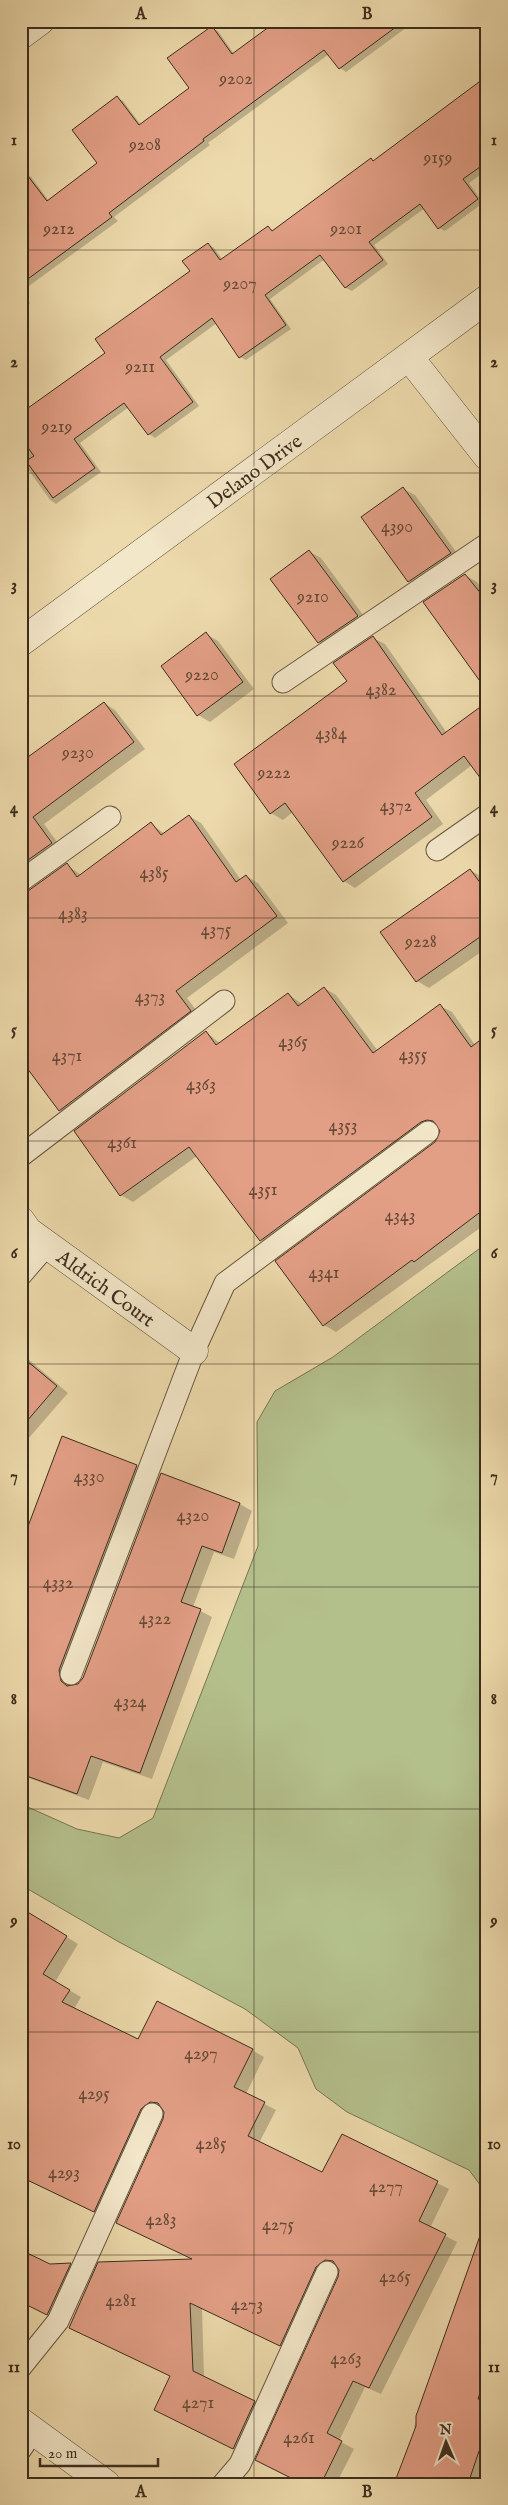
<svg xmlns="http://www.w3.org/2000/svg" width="508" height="2505" viewBox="0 0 508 2505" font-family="'IM FELL English',serif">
	<rect width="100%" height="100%" fill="#eddaac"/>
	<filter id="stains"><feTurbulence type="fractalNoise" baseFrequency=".004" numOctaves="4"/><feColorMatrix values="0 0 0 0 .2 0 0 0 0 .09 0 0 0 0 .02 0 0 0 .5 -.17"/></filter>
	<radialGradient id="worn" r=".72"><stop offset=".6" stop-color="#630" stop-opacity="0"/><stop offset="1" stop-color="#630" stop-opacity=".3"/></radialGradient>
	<path fill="#b4c08c" stroke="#787654" d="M487,1243V2194L469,2170L347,2112L316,2089L298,2048L245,2009L119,1942L21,1885V1804L77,1829L119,1838L153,1818L258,1546L257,1422L275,1391L333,1357Z"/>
	<path fill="#0003" d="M279,21L414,22L346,72L340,68L329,54L208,143L210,145L114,217L118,221L22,291L30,303L21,310V176L25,173L31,177L49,201L99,163L117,98L123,101L141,125L191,89L212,28L218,31L234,54Z
		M487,53V67L480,57Z
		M487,77V170L469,183L483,203L445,231L439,228L425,208L374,245L388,264L352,291L346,288L325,259L270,299L291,329L246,360L240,357L217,323L166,360L199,406L155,438L149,434L129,407L80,443L101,472L56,504L50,500L25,465L21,467V415L107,353L191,271L208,244L214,248L223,260L268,228L275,231L371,160L375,162Z
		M403,489L415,495L462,560L421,588L409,581Z
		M310,552L321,558L369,623L331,649L319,642Z
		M465,575L477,582L487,595V669Z
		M206,634L218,641L254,689L210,722L198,715Z
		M373,638L385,644L447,733L472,765L426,800L443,824L355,888L344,881L293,812L283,820L271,813Z
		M104,703L115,710L145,749L44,824L63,850L21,875V764Z
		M189,816L201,823L241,880L246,876L258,883L288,923L187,998L202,1018L72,1117L60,1110L67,865L81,875L151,824L165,834Z
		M470,870L482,877L487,884V948L429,988L417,981L382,933Z
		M324,988L336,995L378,1051L440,1006L452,1012L475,1045L487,1037V1223L336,1332L324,1325L442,1131L438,1126L273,1247L261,1240L197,1156L133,1202L121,1195L206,1032L221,1044L288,994L302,1004Z
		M21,1353L68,1393L21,1447Z
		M62,1438L137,1466L148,1473L71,1677L72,1686L79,1685L84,1679L162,1475L240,1504L252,1511L234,1559L214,1552L193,1607L212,1617L152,1779L103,1762L89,1800L21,1775V1548Z
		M21,1909L78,1944L55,1982L81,1997L74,2009L139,2041L252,2050L264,2057L246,2094L276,2110L259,2143L323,2174L342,2136L449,2189L430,2228L457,2242L381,2394L365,2387L339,2441L354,2449L336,2484H304L340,2278L341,2270L338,2266L327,2273L292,2352L202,2308L204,2377L266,2408L245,2455L155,2410L171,2376L195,2260L165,2120L166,2112L163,2108L152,2115L106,2218L29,2181Z
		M70,2264L82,2271L59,2320L21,2302L50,2265Z
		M472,2264L487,2269V2484H396L417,2429L414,2427Z"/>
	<path fill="#e39f86" stroke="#3c2d1d" d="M277,21H404L339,69L324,50L203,139L204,141L109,213L112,217L21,284V167L47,201L97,163L72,130L117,96L139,125L189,88L167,58L212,26L232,54Z
		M487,76V162L463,179L478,199L438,229L420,204L369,242L383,260L345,288L320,255L265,295L286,325L239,358L212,318L160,357L193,402L148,435L124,403L74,439L95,468L53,498L26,461L34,456L21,438V413L105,353L95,339L190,271L182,261L208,243L220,260L268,226L272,231L371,158L373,161Z
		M403,487L451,553L408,582L361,517Z
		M309,550L358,616L318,643L270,579Z
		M465,574L487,601V691L423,602Z
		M206,632L243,682L197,716L161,666Z
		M373,636L442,735L487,702V787L464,756L415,793L432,817L343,882L285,803L270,814L234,764L347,681L333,663Z
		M104,702L134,742L33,817L52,843L21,865V762Z
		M189,815L236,882L246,875L277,916L176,991L191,1011L59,1111L21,1060V893L28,891L67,863L77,877L151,822L161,835Z
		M470,869L487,892V932L416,982L380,932Z
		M324,987L373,1053L440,1004L471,1047L487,1035V1207L414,1262L412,1260L323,1326L275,1261L435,1142L440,1131L433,1121L427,1120L421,1122L260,1241L189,1147L120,1196L74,1131L206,1031L216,1045L288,993L298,1006Z
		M21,1356L57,1386L21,1428Z
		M62,1436L137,1465L59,1670L61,1681L67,1686L78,1684L83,1678L161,1473L240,1503L222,1553L202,1546L181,1602L201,1609L140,1773L91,1756L77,1794L21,1774V1545Z
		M21,1908L67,1936L43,1974L70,1990L62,2002L138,2039L157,2001L253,2049L234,2087L265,2102L248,2136L322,2172L342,2134L438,2181L419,2221L446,2234L369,2388L353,2381L327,2433L342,2441L321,2484H303L255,2460L338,2277L339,2270L333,2261L325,2260L316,2267L280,2346L190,2303L193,2371L255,2401L233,2449L154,2410L170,2376L69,2328L98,2262L192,2259L116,2223L163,2119L164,2112L158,2103L150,2102L141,2109L94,2212L21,2177Z
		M482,2230L487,2231V2372L478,2399L487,2402V2454L479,2451L468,2484H394L416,2426V2416Z
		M21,2250L50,2264L71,2263L47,2315L21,2302Z"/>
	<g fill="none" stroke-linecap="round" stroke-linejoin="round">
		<g stroke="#685841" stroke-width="23">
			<path id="lane" d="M283,682L487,544
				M437,850L487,815
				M21,881L110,817
				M21,1156L224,1001
				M21,1275L47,1245
				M71,1674L194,1351L225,1283L428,1132
				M21,2367L58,2321L152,2114
				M21,2449L33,2431
				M223,2484L240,2464L327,2272"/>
		</g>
		<g stroke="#685841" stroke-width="29">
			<path id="street" d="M21,35L40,21
				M409,357L487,456
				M21,642L487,299
				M21,1221L28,1231L194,1351
				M21,2422L106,2484"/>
		</g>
		<use href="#lane" stroke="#f3e7c9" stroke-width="21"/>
		<use href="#street" stroke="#f3e7c9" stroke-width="28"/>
	</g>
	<path fill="none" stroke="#3c2d1d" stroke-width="1" stroke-opacity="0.55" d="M254,21V2484M21,250H487M21,473H487M21,696H487M21,918H487M21,1141H487M21,1364H487M21,1587H487M21,1809H487M21,2032H487M21,2255H487"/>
	<g text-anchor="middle" stroke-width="4" stroke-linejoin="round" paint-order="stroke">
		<g font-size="18" fill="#664a37">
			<text x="236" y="84">9202</text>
			<text x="145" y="150">9208</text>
			<text x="438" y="163">9159</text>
			<text x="59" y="234">9212</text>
			<text x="346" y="234">9201</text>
			<text x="240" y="289">9207</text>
			<text x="140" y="372">9211</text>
			<text x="57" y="432">9219</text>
			<text x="397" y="532">4390</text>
			<text x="313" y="602">9210</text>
			<text x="202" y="680">9220</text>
			<text x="381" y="695">4382</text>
			<text x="331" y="739">4384</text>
			<text x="78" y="758">9230</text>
			<text x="274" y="778">9222</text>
			<text x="396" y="811">4372</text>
			<text x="348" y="848">9226</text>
			<text x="154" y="878">4385</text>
			<text x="73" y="919">4383</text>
			<text x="216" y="935">4375</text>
			<text x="421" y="947">9228</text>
			<text x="150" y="1002">4373</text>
			<text x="293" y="1047">4365</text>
			<text x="413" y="1060">4355</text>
			<text x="67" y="1061">4371</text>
			<text x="201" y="1090">4363</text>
			<text x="343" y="1131">4353</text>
			<text x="122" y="1148">4361</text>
			<text x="263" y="1195">4351</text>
			<text x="400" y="1221">4343</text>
			<text x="324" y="1278">4341</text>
			<text x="89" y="1482">4330</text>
			<text x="193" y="1521">4320</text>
			<text x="58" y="1588">4332</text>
			<text x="155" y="1624">4322</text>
			<text x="130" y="1707">4324</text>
			<text x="201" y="2059">4297</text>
			<text x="94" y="2099">4295</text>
			<text x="211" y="2149">4285</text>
			<text x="64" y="2178">4293</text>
			<text x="386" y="2192">4277</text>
			<text x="161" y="2225">4283</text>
			<text x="278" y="2230">4275</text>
			<text x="395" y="2282">4265</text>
			<text x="121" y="2306">4281</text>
			<text x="247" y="2310">4273</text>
			<text x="346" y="2364">4263</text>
			<text x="198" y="2408">4271</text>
			<text x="299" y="2443">4261</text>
		</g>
		<g font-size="20" fill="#3c2d1d" stroke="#f3e7c9">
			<text transform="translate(254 471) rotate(-36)" y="7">Delano Drive</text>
			<text transform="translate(106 1288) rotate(36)" y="7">Aldrich Court</text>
		</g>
	</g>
	<rect width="508" height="2505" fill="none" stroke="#eddaac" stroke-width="55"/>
	<g transform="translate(446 2442) rotate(358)" stroke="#f3e7c9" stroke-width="4" paint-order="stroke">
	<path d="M0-4L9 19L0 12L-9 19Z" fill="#3c2d1d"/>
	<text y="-8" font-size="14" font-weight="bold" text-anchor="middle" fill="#3c2d1d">N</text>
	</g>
	<path d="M40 2458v8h118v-8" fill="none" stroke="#3c2d1d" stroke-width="2.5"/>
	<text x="48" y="2458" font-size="15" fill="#3c2d1d" stroke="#f3e7c9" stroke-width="4" paint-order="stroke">20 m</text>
	<rect x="28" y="28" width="452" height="2450" fill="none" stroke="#3c2d1d" stroke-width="2"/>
	<g font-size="16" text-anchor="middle" font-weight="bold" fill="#3c2d1d">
		<text x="141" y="19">A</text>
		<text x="367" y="19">B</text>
		<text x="14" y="145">1</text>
		<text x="494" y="145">1</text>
		<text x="14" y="367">2</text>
		<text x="494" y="367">2</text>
		<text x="14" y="590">3</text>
		<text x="494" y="590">3</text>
		<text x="14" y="813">4</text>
		<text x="494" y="813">4</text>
		<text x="14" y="1035">5</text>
		<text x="494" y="1035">5</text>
		<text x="14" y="1258">6</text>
		<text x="494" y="1258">6</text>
		<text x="14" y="1481">7</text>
		<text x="494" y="1481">7</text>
		<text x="14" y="1704">8</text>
		<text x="494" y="1704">8</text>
		<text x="14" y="1926">9</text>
		<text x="494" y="1926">9</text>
		<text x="14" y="2149">10</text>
		<text x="494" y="2149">10</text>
		<text x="14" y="2372">11</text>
		<text x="494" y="2372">11</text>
		<text x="141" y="2497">A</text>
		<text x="367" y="2497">B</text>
	</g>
	<rect width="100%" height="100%" filter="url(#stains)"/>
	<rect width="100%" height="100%" fill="url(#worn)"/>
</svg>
